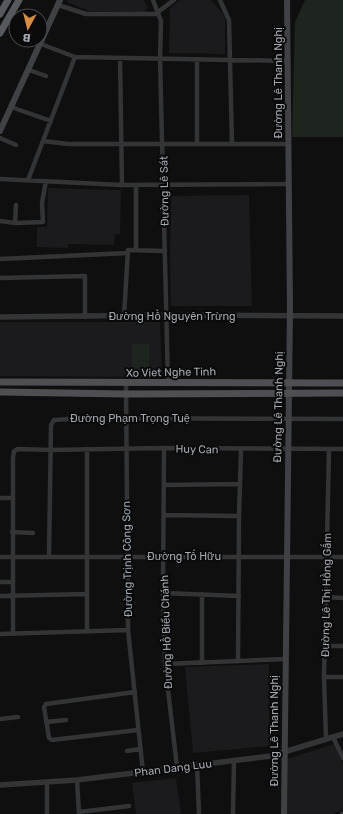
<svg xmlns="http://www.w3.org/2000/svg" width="343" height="814" viewBox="0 0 343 814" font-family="Rubik,sans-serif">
	<rect width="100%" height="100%" fill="#0f0f10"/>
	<path fill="#1b1b1d" d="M68,0H143L148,7L145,12H143L89,11L67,2Z
		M180,0H211L225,17V54L169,53L170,8Z
		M48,188L121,190L120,234H115L114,245L68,244V248L37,247V227H47Z
		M249,195L252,306H171L170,254L171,196Z
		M0,322H160L162,377L0,376Z
		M269,664V746L193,753L185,667Z
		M334,744L343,764V809L333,814H287V759Z
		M176,778L181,814H136L132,783Z"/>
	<path fill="#1e241e" d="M305,0H343V137H292L295,22Z
		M132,344H149V375H132Z"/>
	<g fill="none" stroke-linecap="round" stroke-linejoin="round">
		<path stroke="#323436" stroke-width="4.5" d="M153,0L161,21L160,59L168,383
			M220,0L229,20L232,144
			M58,5L86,14H158
			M158,12L174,0
			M41,44L75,57L288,61
			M120,58L122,185
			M197,59V144
			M29,70L46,76
			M11,107L51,121
			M0,138L16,145
			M43,141L68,144H287
			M0,179L122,185L288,184
			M28,180L75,57
			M136,186V249
			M0,221L15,223L43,222L42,203L46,181
			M15,223L16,205
			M0,259L128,253
			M0,278L85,276V317
			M124,316L128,250L165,251
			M126,383L128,630L143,772
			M164,448L163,593L165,664L177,767
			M87,449V632
			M164,485L239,484
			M0,498H12
			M164,515L239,516
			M12,532L33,533
			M0,557H343
			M49,557L51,425L54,420L85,418L343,419
			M0,582H13
			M163,593L239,596
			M202,594V663
			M0,596L87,594
			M327,597L343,598
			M0,634L128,630
			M13,634V458L14,451L18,449L51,450L164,448L343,449
			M325,646H343
			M238,661L239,516L241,450
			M165,664L285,659
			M324,677H343
			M135,692L46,704L44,707L49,738L52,740L138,730
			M0,719L18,717
			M46,722L66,720
			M333,737L343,758
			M326,739L324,677L329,450
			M127,751L140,749
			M197,765L199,814
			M77,780L79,814
			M47,783V814
			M79,812L129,806
			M233,814L234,760
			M342,814H343"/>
		<path stroke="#323436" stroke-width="5.5" d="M0,317L166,315L343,316
			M0,785L77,780L271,756L343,734"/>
		<path stroke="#3f4144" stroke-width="6" d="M0,131L60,0
			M284,814L290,308L287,0"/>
		<path stroke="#4d4f53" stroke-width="7" d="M0,382L343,383
			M0,392L126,394L343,393"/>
		<path stroke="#55585c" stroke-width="7" d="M0,14L8,0
			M0,33L19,0"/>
	</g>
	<g text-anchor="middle" stroke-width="4" stroke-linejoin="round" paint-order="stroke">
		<g font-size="11" fill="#a2a8af" stroke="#0a0a0b">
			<text transform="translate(278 83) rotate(-90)" y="4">Đường Lê Thanh Nghị</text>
			<text transform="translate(164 191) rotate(-91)" y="4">Đường Lê Sát</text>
			<text x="172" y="320">Đường Hồ Nguyên Trừng</text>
			<text transform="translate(171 372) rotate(-1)" y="4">Xo Viet Nghe Tinh</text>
			<text transform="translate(278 407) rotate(-89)" y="4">Đường Lê Thanh Nghị</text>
			<text x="130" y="422">Đường Phạm Trọng Tuệ</text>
			<text transform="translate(197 449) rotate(1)" y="4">Huy Can</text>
			<text x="184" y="560">Đường Tố Hữu</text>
			<text transform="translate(127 559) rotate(-91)" y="4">Đường Trịnh Công Sơn</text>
			<text transform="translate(326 595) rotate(-89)" y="4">Đường Lê Thị Hồng Gấm</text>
			<text transform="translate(166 632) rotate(-92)" y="4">Đường Hồ Biểu Chánh</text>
			<text transform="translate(274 731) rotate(-90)" y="4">Đường Lê Thanh Nghị</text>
			<text transform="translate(173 768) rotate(-7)" y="4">Phan Dang Luu</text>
		</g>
	</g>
	<g transform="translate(28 28) rotate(187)"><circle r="19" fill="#0a0a0b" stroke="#47494d"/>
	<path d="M0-3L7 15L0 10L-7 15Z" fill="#d98c3e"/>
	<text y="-6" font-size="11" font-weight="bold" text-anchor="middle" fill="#a2a8af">B</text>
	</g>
</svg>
